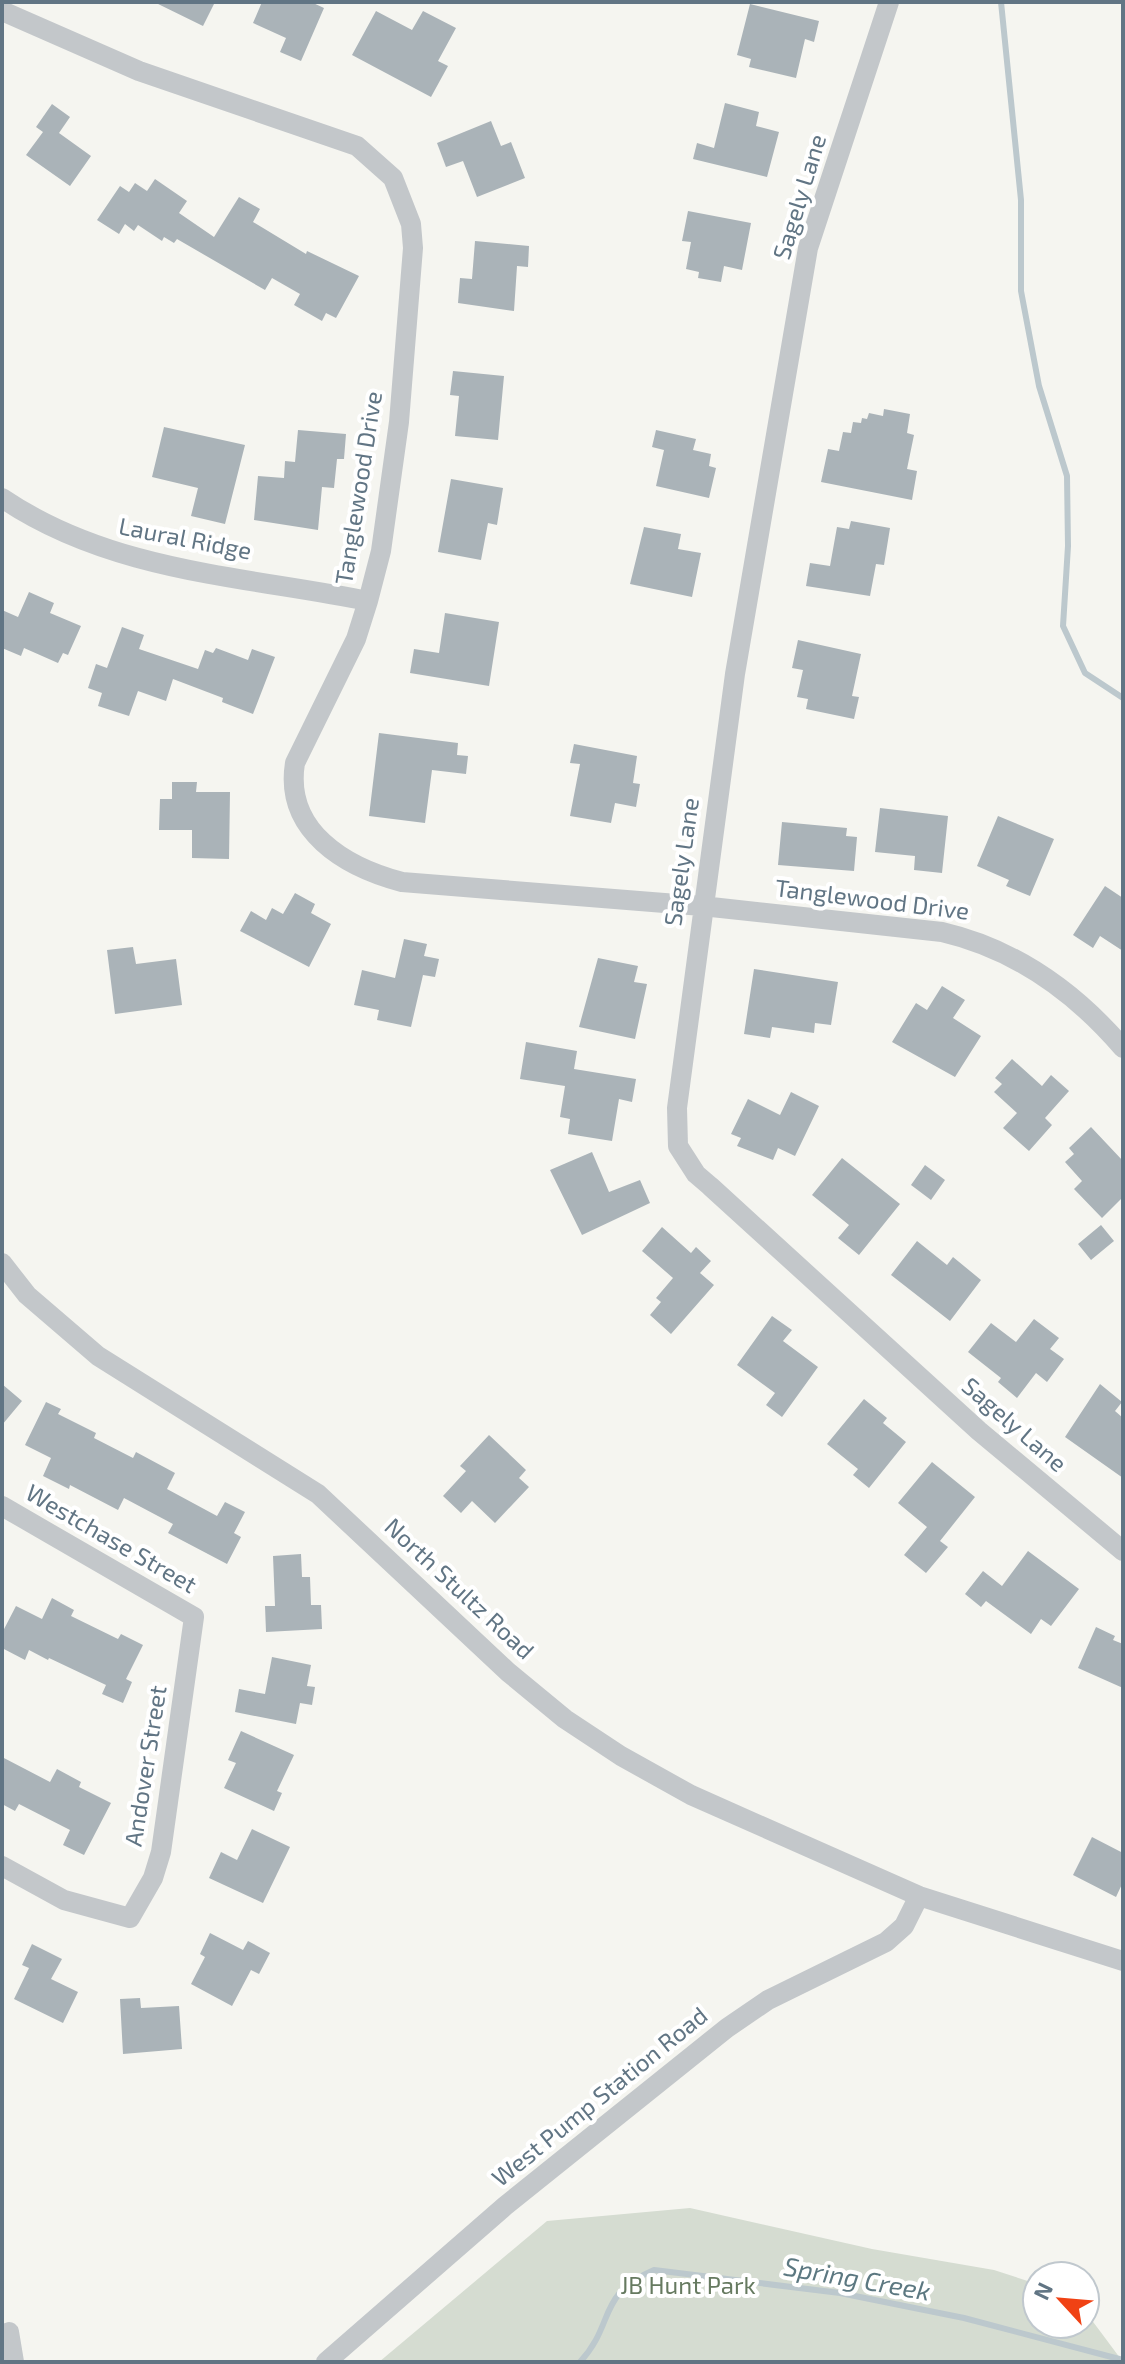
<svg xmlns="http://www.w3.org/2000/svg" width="1125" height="2364" viewBox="0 0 1125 2364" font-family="'Exo 2',sans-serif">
	<rect width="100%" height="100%" fill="#f5f5f0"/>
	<path fill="#d5dcd1" d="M690,2208L872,2249L994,2270L1037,2284V2324H1085V2311L1123,2362H379L547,2221Z"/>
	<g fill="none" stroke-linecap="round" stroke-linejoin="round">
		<path stroke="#bcc8cd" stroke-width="6" d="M1001,2L1021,200V291L1039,386L1067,476L1068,546L1063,626L1085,673L1123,698
			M580,2362C616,2323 596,2295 654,2270L840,2293L964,2318L1123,2360"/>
	</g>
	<path fill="#aab3b8" d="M154,2H215L203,26Z
		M262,2H311L324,8L301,61L280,52L286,38L253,23Z
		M750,4L819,21L814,42L805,39L796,78L749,67L751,59L737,55Z
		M376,11L412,30L423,11L456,28L438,61L448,66L431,97L352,55Z
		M725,103L759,112L756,126L779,132L767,177L693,159L697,143L714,148Z
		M52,104L70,117L59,133L91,156L70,186L26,155L43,132L36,127Z
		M491,121L501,146L511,142L525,178L477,197L463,161L446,167L437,143Z
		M155,179L187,201L179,213L214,237L239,197L260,209L253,222L306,254L307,251L359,276L336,318L326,313L322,321L294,305L300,294L272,278L265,290L177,239L174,243L164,237L162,241L138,225L134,231L125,224L119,234L97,220L120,186L129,192L135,183L147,191Z
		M688,211L751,223L742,270L724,266L721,282L698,278L699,272L686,269L691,242L682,241Z
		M475,241L529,246L528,267L517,266L514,311L458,303L460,278L472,279Z
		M453,371L504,376L498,440L455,436L459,396L450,395Z
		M884,409L910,414L907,433L914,435L907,469L917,471L912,500L821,482L828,449L839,451L843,432L851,433L853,422L861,423L862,418L867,419L869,413L883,416Z
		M164,427L245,445L225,524L191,516L198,488L152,477Z
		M298,430L346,434L344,459H337L334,488L322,487L318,530L254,520L258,476L284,478L285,461L295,462Z
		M656,430L696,439L693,450L711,454L709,466L716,468L709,498L656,486L664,450L652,447Z
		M451,479L503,488L497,525L488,523L481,560L438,552Z
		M851,521L890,528L884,565L876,564L870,596L806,586L810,563L830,566L837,527L849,529Z
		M644,527L681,534L678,549L701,553L692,597L630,584Z
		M29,592L54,603L50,613L81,626L68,655L63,653L58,663L24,648L21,656L2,648V610L18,617Z
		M445,613L499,622L489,686L410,673L414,649L439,653Z
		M122,627L144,635L139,649L198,669L205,650L213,653L216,648L248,660L252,649L275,657L253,714L222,702L223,698L173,679L166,701L138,691L129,716L98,706L102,693L88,688L96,664L107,668Z
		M798,640L861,654L852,696L859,697L854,719L806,709L808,699L797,697L803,670L792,668Z
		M379,733L458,743L457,755L468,756L466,774L432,770L425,823L369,816Z
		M574,744L637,756L633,783L640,784L636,807L615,803L611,823L570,816L580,764L570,763Z
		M172,782H197L196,792H230L229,859L192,858V830H159L160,799H172Z
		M880,808L948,816L942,873L914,870L915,856L875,852Z
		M998,816L1054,839L1030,896L1006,886L1009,880L977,866Z
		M782,822L847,828L846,836L857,837L854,871L778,865Z
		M1105,886L1123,898V951L1100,936L1093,948L1073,935Z
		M295,893L315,904L311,913L331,924L309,967L240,931L251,911L266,920L272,908L283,914Z
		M404,939L427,944L424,956L439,959L435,977L423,975L411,1027L377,1020L379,1010L354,1005L362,970L395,978Z
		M133,947L136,964L176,959L182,1005L115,1014L107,950Z
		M598,958L638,966L634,982L647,984L635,1039L579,1027Z
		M754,969L838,982L831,1025L815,1023L814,1033L772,1027L770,1038L744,1034Z
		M942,986L965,1000L953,1018L981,1036L955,1077L892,1042L916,1003L927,1010Z
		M526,1042L577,1051L574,1069L636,1079L632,1102L619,1099L612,1141L568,1134L570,1119L560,1117L565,1086L520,1079Z
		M1012,1059L1042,1086L1051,1075L1069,1091L1045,1118L1052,1125L1029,1151L1003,1128L1017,1113L994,1092L1002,1084L995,1078Z
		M791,1092L819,1106L795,1156L778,1148L773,1160L737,1146L741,1138L731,1134L748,1099L780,1115Z
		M1091,1127L1123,1161V1197L1102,1218L1074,1189L1082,1181L1065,1162L1074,1154L1069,1148Z
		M592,1152L609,1192L640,1180L650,1203L582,1235L550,1170Z
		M842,1158L900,1204L859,1255L838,1238L849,1225L812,1195Z
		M925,1165L945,1180L931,1200L911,1185Z
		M1101,1225L1114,1241L1091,1260L1078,1244Z
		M662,1227L691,1253L696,1247L711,1261L700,1273L714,1285L671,1334L650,1315L661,1302L656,1298L673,1278L642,1251Z
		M917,1241L947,1265L953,1257L981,1280L950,1321L891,1275Z
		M772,1316L792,1330L783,1341L818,1367L782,1417L766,1405L775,1393L737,1365Z
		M1034,1319L1059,1338L1050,1349L1064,1359L1047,1382L1036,1373L1017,1398L998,1382L1001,1378L968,1352L991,1323L1016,1342Z
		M2,1384L22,1401L2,1425Z
		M1100,1384L1122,1402L1115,1411L1123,1418V1478L1065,1437Z
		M864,1399L887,1418L883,1423L906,1442L869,1488L853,1475L858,1469L827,1444Z
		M46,1402L61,1409L58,1414L96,1433L94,1438L133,1458L136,1452L175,1473L167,1489L217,1516L225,1502L245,1512L234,1533L241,1537L227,1564L168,1533L173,1524L124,1498L118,1510L70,1485L69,1489L43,1476L51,1458L25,1445Z
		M489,1435L526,1470L519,1478L529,1487L495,1523L472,1501L461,1513L443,1496L466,1471L460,1466Z
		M932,1462L975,1497L940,1541L948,1547L926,1573L904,1555L927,1527L898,1503Z
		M1028,1551L1079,1589L1051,1626L1041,1619L1031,1634L986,1601L981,1607L965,1594L983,1571L1002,1586Z
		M301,1554L302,1577H310L311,1605H321L322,1629L266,1632L265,1606H275L273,1556Z
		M52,1598L74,1610L71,1616L118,1639L121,1634L143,1645L126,1679L132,1682L123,1703L102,1694L106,1685L49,1658L48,1660L29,1650L25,1660L2,1648V1633L16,1606L42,1619Z
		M1096,1627L1115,1636L1113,1640L1123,1644V1688L1078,1668Z
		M272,1657L311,1665L307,1686L315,1687L312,1705L300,1703L296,1724L235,1712L239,1689L265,1694Z
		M241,1731L294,1755L277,1791L282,1793L274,1811L224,1788L236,1763L228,1760Z
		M2,1757L50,1782L57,1769L81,1782L79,1787L111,1803L84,1855L63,1845L70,1830L19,1804L15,1811L2,1804Z
		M252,1829L290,1847L263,1903L209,1878L221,1852L237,1860Z
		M1092,1837L1123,1853V1882L1116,1897L1073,1875Z
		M210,1933L243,1950L248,1941L270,1953L259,1974L251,1970L232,2006L191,1984L205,1957L200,1954Z
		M32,1944L62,1959L51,1979L78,1992L63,2023L14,1999L29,1968L22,1965Z
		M140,1998L141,2008L179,2006L182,2049L123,2054L120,1999Z"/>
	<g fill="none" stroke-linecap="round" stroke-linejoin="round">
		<path stroke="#c3c7ca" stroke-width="20" d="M889,2L808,248L735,674L677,1108L678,1146L696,1174L710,1186L979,1431L1123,1551
			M2,11L139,71L357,146L393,178L411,224L413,248L399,422L381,551L368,601L356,639L295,763C284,831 345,867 402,882L702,906L942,932C1015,949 1074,991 1123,1048
			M2,498C111,572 243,576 368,601
			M2,1263L27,1295L98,1356L318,1494L508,1672L565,1719L621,1756L691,1795L919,1896L1123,1961
			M2,1506L194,1617L161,1852L153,1878L130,1918L64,1900L2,1866
			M9,2332L14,2362
			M326,2362L505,2206L727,2028L768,2000L886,1942L904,1926L919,1896"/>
	</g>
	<g text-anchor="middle" stroke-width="8" stroke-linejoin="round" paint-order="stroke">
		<g font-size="24" fill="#617584" stroke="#fff">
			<text transform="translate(800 197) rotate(-73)" y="8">Sagely Lane</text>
			<text transform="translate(359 488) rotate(-81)" y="8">Tanglewood Drive</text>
			<text transform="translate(185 539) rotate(11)" y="8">Laural Ridge</text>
			<text transform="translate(682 862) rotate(-82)" y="8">Sagely Lane</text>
			<text transform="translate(872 900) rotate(7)" y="8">Tanglewood Drive</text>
			<text transform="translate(1014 1425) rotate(41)" y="8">Sagely Lane</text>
			<text transform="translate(111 1539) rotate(30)" y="8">Westchase Street</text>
			<text transform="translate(459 1589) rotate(43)" y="8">North Stultz Road</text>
			<text transform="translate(146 1766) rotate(-81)" y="8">Andover Street</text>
			<text transform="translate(600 2097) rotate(-39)" y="8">West Pump Station Road</text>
		</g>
		<g font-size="24" fill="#667a60" stroke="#fff">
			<text x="688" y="2294">JB Hunt Park</text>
		</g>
		<g font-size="26" font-style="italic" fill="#5c7881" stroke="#fff">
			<text transform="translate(857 2279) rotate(10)" y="9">Spring Creek</text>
		</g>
	</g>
	<rect width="1125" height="2364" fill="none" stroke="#617584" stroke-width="8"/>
	<g transform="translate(1061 2300) rotate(296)"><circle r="38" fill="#ffffff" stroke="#c0c8ce" stroke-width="2"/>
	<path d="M0-6L14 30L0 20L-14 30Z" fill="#f04214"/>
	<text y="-12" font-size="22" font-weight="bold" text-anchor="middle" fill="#617584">N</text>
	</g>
</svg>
